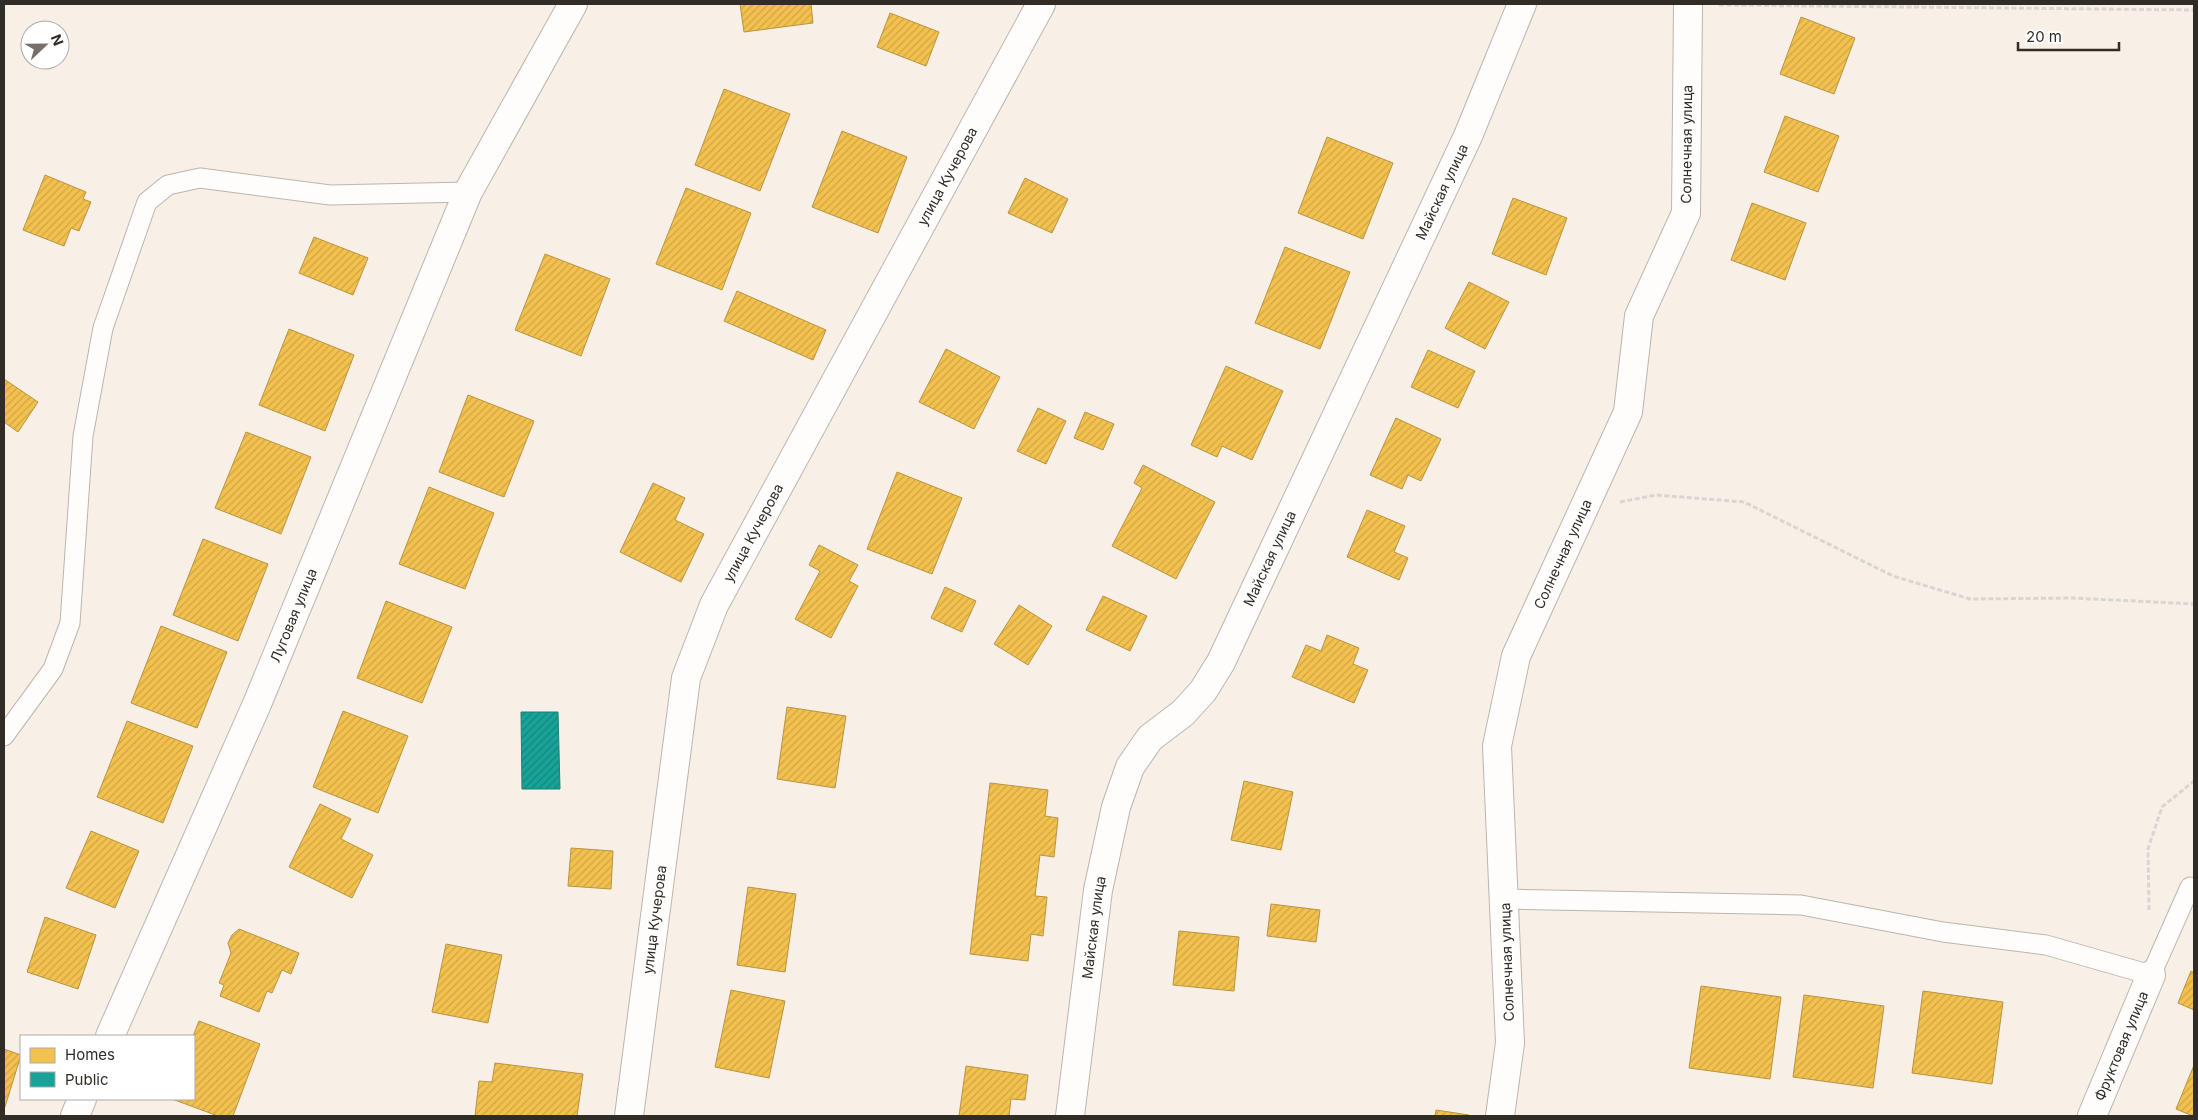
<svg xmlns="http://www.w3.org/2000/svg" width="2198" height="1120" viewBox="0 0 2198 1120" font-family="Inter,sans-serif">
	<defs>
		<pattern id="homes-hatch" width="6" height="6" patternUnits="userSpaceOnUse" patternTransform="scale(1.25)"><rect width="6" height="6" fill="#f2c14e"/><path d="M-1 1l2-2M0 6l6-6M5 7l2-2" fill="none" stroke="#d0a644"/></pattern>
		<pattern id="public-hatch" width="6" height="6" patternUnits="userSpaceOnUse" patternTransform="scale(1.25)"><rect width="6" height="6" fill="#17a398"/><path d="M-1 1l2-2M0 6l6-6M5 7l2-2" fill="none" stroke="#15857c"/></pattern>
	</defs>
	<rect width="100%" height="100%" fill="#f8efe7"/>
	<path fill="url(#homes-hatch)" stroke="#b89442" d="M740,4H811L813,23L744,32Z
		M890,13L939,32L926,66L877,47Z
		M1801,17L1855,38L1834,94L1780,74Z
		M724,89L790,114L760,191L695,165Z
		M1785,116L1839,136L1818,192L1764,172Z
		M842,131L907,157L878,233L812,207Z
		M1327,137L1393,163L1363,239L1298,213Z
		M45,175L86,192L83,199L91,202L79,231L71,228L64,246L23,230Z
		M1025,178L1068,199L1052,233L1008,213Z
		M686,188L751,213L722,290L656,264Z
		M1513,198L1567,218L1546,275L1492,254Z
		M1752,203L1806,223L1785,280L1731,260Z
		M314,237L368,258L353,295L299,273Z
		M1285,247L1350,272L1320,349L1255,323Z
		M545,254L610,279L581,356L515,330Z
		M1469,282L1509,302L1485,349L1445,328Z
		M737,291L826,330L813,360L724,321Z
		M289,329L354,355L325,431L259,405Z
		M946,349L1000,377L974,429L919,402Z
		M1428,350L1475,371L1458,408L1411,387Z
		M1226,366L1283,391L1252,460L1222,446L1217,457L1191,445Z
		M4,379L38,402L18,432L4,422Z
		M468,395L534,421L504,497L439,472Z
		M1038,408L1066,421L1046,464L1017,451Z
		M1085,412L1114,424L1103,450L1074,438Z
		M1396,418L1441,439L1421,481L1408,475L1402,489L1370,475Z
		M246,432L311,457L281,534L215,508Z
		M1143,465L1215,502L1176,579L1112,546L1142,488L1134,483Z
		M897,472L962,498L932,574L867,549Z
		M653,483L685,498L675,520L704,534L681,582L620,552Z
		M429,487L494,513L465,589L399,564Z
		M1367,510L1405,526L1394,552L1408,558L1399,580L1347,557Z
		M203,539L268,564L238,641L173,615Z
		M819,545L858,565L849,581L858,586L831,638L795,619L820,571L809,565Z
		M945,587L976,601L962,632L931,618Z
		M1103,596L1147,616L1130,651L1086,630Z
		M386,601L452,627L422,703L357,678Z
		M1019,605L1052,626L1028,665L994,644Z
		M161,626L227,652L197,728L131,703Z
		M1327,635L1359,648L1353,664L1368,670L1354,703L1292,677L1306,645L1321,651Z
		M787,707L846,716L835,788L777,779Z
		M343,711L408,736L378,813L313,787Z
		M127,721L193,746L163,823L97,797Z
		M1244,781L1293,792L1281,850L1231,840Z
		M990,783L1048,790L1045,816L1058,818L1054,857L1040,855L1035,896L1047,897L1043,936L1031,934L1028,961L970,954Z
		M320,804L351,819L341,839L373,855L352,898L289,867Z
		M91,831L139,851L115,908L66,888Z
		M571,848L613,851L611,889L568,886Z
		M748,887L796,894L785,972L737,965Z
		M1271,904L1320,910L1316,942L1267,936Z
		M45,917L96,935L78,989L27,972Z
		M239,929L299,953L291,974L282,970L272,993L267,991L259,1012L220,996L224,985L219,983L231,953L228,943L232,935Z
		M1179,931L1239,937L1234,991L1173,985Z
		M446,944L502,955L488,1023L432,1012Z
		M2191,971L2194,973V1010L2178,1003Z
		M1701,986L1781,997L1770,1079L1689,1068Z
		M731,990L785,1001L769,1078L715,1067Z
		M1923,991L2003,1002L1992,1084L1912,1073Z
		M1804,995L1884,1006L1873,1088L1793,1077Z
		M199,1021L260,1044L233,1116H218L172,1099H194L193,1036Z
		M4,1049L21,1055L5,1107H4Z
		M495,1063L583,1074L577,1116H475L479,1081L492,1082Z
		M2194,1065V1116H2193L2176,1109Z
		M966,1066L1028,1075L1025,1100L1011,1099L1009,1116H959Z
		M1436,1110L1469,1115V1116H1435Z"/>
	<path fill="url(#public-hatch)" stroke="#1f7f76" d="M521,712H558L560,789H522Z"/>
	<g fill="none" stroke-linecap="round" stroke-linejoin="round">
		<g stroke="#bcb5af" stroke-width="21">
			<path id="lane" d="M4,736L53,669L70,623L83,436L103,328L147,202L168,185L200,178L330,195L468,192
				M1505,899L1801,905L1943,932L2046,945L2151,975L2190,887"/>
		</g>
		<g stroke="#bcb5af" stroke-width="30">
			<g id="street">
				<path id="s1" d="M110,1036L257,704L468,192L573,4"/>
				<path d="M75,1116L82,1099"/>
				<path id="s2" d="M629,1116L686,678L714,605L1041,4"/>
				<path id="s3" d="M1070,1116L1098,890L1116,807L1130,767L1150,738L1183,713L1203,691L1221,662L1468,136L1522,4"/>
				<path id="s4" d="M1500,1116L1510,1043L1497,746L1516,656L1628,412L1639,316L1686,213L1688,5"/>
				<path id="s5" d="M2092,1116L2151,975"/>
			</g>
		</g>
		<path stroke="#d8d6d3" stroke-width="3" stroke-dasharray="5 2.5" stroke-linecap="butt" d="M1719,5L2194,10
			M1620,502L1656,495L1744,502L1893,576L1970,599L2073,598L2194,604
			M2149,910L2148,849L2162,807L2194,781"/>
		<use href="#lane" stroke="#fefdfb" stroke-width="19"/>
		<use href="#street" stroke="#fefdfb" stroke-width="28"/>
	</g>
	<g text-anchor="middle" stroke-width="5" stroke-linejoin="round" paint-order="stroke">
		<g font-size="14" fill="#322c27" stroke="#fff">
			<text dy="5" stroke="none"><textPath href="#s4" startOffset="1010">Солнечная улица</textPath></text>
			<text dy="5" stroke="none"><textPath href="#s2" startOffset="1008">улица Кучерова</textPath></text>
			<text dy="5" stroke="none"><textPath href="#s3" startOffset="1015">Майская улица</textPath></text>
			<text dy="5" stroke="none"><textPath href="#s2" startOffset="602">улица Кучерова</textPath></text>
			<text dy="5" stroke="none"><textPath href="#s4" startOffset="575">Солнечная улица</textPath></text>
			<text dy="5" stroke="none"><textPath href="#s3" startOffset="610">Майская улица</textPath></text>
			<text dy="5" stroke="none"><textPath href="#s1" startOffset="459">Луговая улица</textPath></text>
			<text dy="5" stroke="none"><textPath href="#s2" startOffset="198">улица Кучерова</textPath></text>
			<text dy="5" stroke="none"><textPath href="#s3" startOffset="190">Майская улица</textPath></text>
			<text transform="translate(1507 962) rotate(-92)" y="5">Солнечная улица</text>
			<text dy="5" stroke="none"><textPath href="#s5" startOffset="76">Фруктовая улица</textPath></text>
		</g>
	</g>
	<rect width="2198" height="1120" fill="none" stroke="#322c27" stroke-width="10"/>
	<rect x="20" y="1035" width="175" height="65" fill="#ffffff" stroke="#adaba9"/>
	<rect x="30" y="1048" width="25" height="15" fill="#f2c14e" stroke="#adaba9"/>
	<text x="65" y="1060" font-size="15" fill="#322c27">Homes</text>
	<rect x="30" y="1072" width="25" height="15" fill="#17a398" stroke="#adaba9"/>
	<text x="65" y="1085" font-size="15" fill="#322c27">Public</text>
	<g transform="translate(45 45) rotate(68)"><circle r="24" fill="#ffffff" stroke="#adaba9"/>
	<path d="M0-4L9 19L0 12L-9 19Z" fill="#77706a"/>
	<text y="-8" font-size="14" font-weight="bold" text-anchor="middle" fill="#322c27">N</text>
	</g>
	<path d="M2018 42v8h101v-8" fill="none" stroke="#322c27" stroke-width="2.5"/>
	<text x="2026" y="42" font-size="15" fill="#322c27" stroke="#ffffff" stroke-width="4" paint-order="stroke">20 m</text>
</svg>
